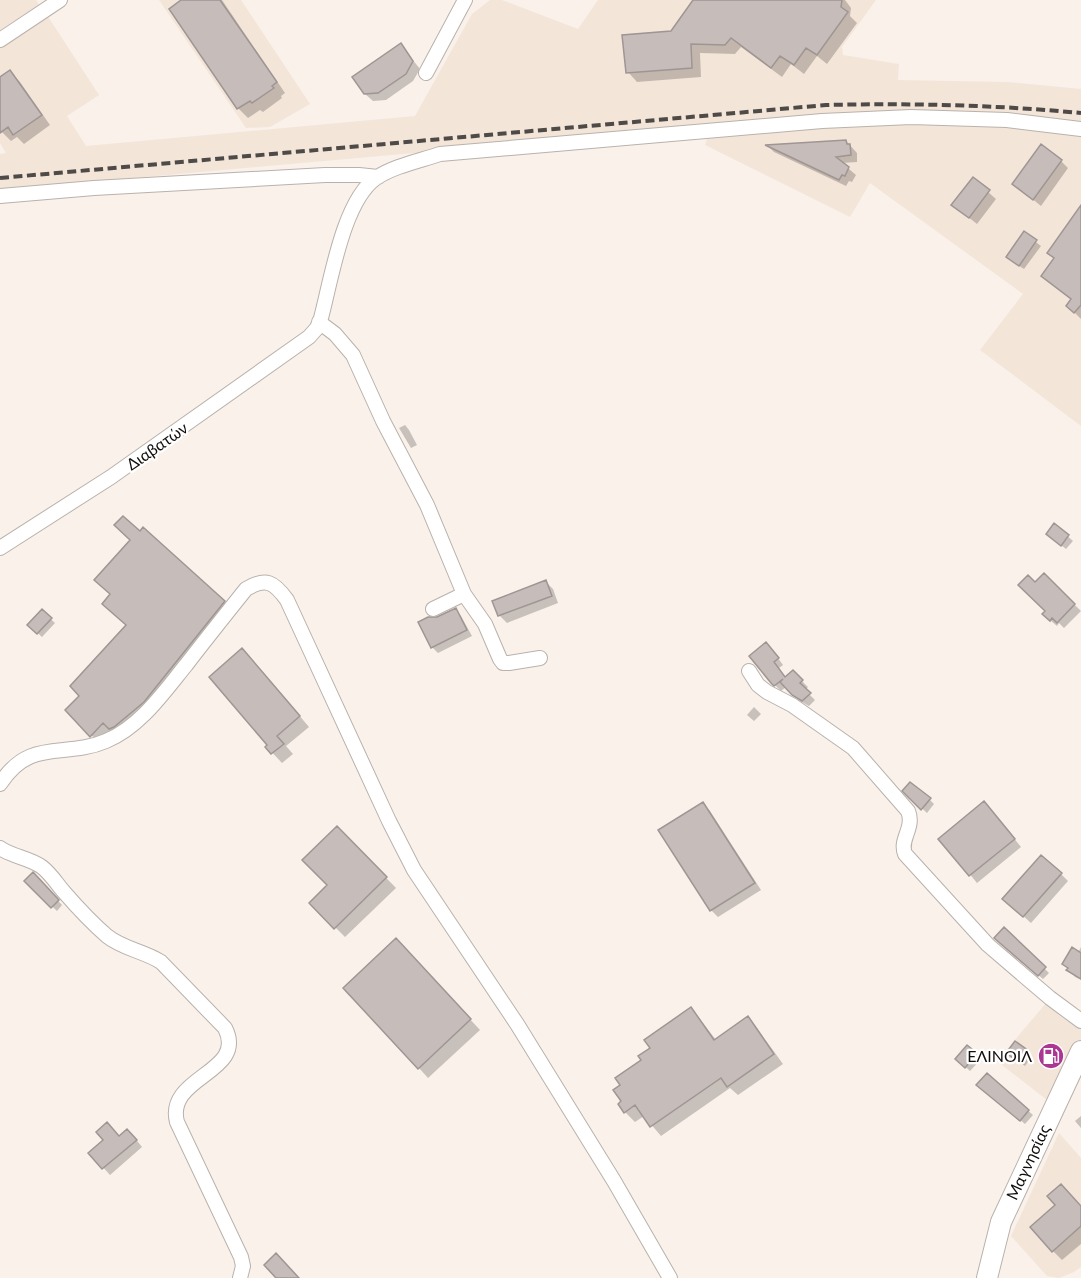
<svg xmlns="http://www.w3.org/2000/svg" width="1081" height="1278" viewBox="0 0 1081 1278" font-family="Lato,sans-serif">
	<rect width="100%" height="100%" fill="#f9f1ea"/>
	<path fill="#f4e5d9" d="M0,0H36L42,9L0,36Z
		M159,0H241L310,104L270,127L246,128Z
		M490,0H502L578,29L598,0H876L842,47L843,55L899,64L898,80L1007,82L1081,89V124L828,116L0,190V154L6,153L0,143V47L47,15L99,95L67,116L86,146L415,116L472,14Z
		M880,123L1008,126L1081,136V426L980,350L1023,294L870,183L850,217L705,145L708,136Z
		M1047,1002L1081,1027V1047L1052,1104L997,1061Z
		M1059,1133L1081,1158V1267L1074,1272L1059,1278L1047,1276L1011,1236Z"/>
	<path fill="#0003" d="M184,0H222L285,93L281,96L282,98L263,112L260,110L248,118L238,108L171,9Z
		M695,0H845L851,8L850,16L857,23L827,64L817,56L804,74L791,64L782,77L741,47L735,54L700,53L701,77L637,82L628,72L672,32Z
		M401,45L420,69L413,81L386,100L373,101L365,94Z
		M10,72L20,82L50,125L24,144L17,137L11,141L0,130V79Z
		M846,141L857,153V162L842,163L856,175L852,182L849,181L846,186L774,152L768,146Z
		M1061,161L1068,168L1041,206L1014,184Z
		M973,179L996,199L977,224L953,205Z
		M1081,216V319L1068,306L1072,300L1043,276Z
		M1024,233L1041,246L1024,269L1012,261Z
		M405,425L409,430L417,445L411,448L399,428Z
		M1055,525L1073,541L1066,549L1052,538Z
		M1044,575L1081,611L1064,628L1059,623L1057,626L1050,620L1035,585Z
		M546,582L553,589L558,603L507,623L499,615Z
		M224,602L234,612L154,711L101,745L67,710Z
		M456,610L461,616L472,636L438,653L432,647L437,619Z
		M42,611L55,623L42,637L29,625Z
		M772,650L783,665L779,668L786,678L793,672L808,687L805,690L815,700L809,706L800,701L786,687L781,691L772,682Z
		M252,660L309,727L286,746L293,754L282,763L267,747L269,745Z
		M754,707L761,714L754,721L747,715Z
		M904,791L930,800L934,804L927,813Z
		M703,803L710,811L761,890L718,917L711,910Z
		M991,810L1021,847L977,883L941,839Z
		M337,828L396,888L345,937L311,903L329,885Z
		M33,874L62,905L57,911L26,881Z
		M1061,874L1068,881L1031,923L1012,906Z
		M1004,929L1049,973L1043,979L1000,942Z
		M1081,947V980L1075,977L1064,964L1078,953Z
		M406,950L480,1030L428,1078L419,1068Z
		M691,1009L700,1019L716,1040L748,1018L757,1028L783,1064L738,1095L730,1088L661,1136L644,1116L635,1122L625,1112L622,1085L652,1048Z
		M968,1047L981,1059L970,1071L957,1059Z
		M1028,1052L1032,1056L1025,1066L1013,1057Z
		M987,1075L1033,1115L1025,1124L983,1089Z
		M1081,1116V1128L1075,1121Z
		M134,1137L142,1147L110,1175L90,1153L105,1140Z
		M1081,1207V1244L1062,1260L1053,1251Z"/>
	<path fill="#c6bcba" stroke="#9f9593" stroke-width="1.5" d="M181,0H220L277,82L272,86L274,88L252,103L250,101L237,109L169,9Z
		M693,0H842L841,7L848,12L817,55L806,48L794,65L780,56L771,68L731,38L725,45L691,44L692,68L626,73L622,35L671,31Z
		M401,43L413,61L406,74L378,93L364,94L352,77Z
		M10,70L42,115L13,135L8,127L0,133V77Z
		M846,140L847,144H850L851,155L836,157L849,167L845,176L842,175L839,180L765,145Z
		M1041,144L1062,160L1033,200L1012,184Z
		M973,177L990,190L969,218L951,205Z
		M1081,205V305L1074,313L1066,306L1071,299L1041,276L1054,258L1047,253Z
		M1024,231L1037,240L1019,266L1006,257Z
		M123,516L140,531L143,527L225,601L144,702L114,727L109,729L103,723L90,737L65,710L79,696L70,686L126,625L102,604L110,594L94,580L130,540L114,525Z
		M1054,523L1069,535L1061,546L1046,534Z
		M1044,573L1075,604L1057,623L1052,618L1050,621L1042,614L1045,611L1018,585L1028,575L1035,582Z
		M546,580L552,596L498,616L492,601Z
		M456,608L467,630L431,648L418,622L428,617H437Z
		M42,609L52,618L37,634L27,625Z
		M766,642L779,658L774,662L785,677L793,670L803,680L800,683L811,693L802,701L792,695L780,682L783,679L774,686L771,683L749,656Z
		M242,648L300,716L277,736L284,744L271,754L265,747L267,745L209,677Z
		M910,782L931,798L921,810L902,791Z
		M984,801L1015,839L969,876L938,839Z
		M703,802L755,883L710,911L658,830Z
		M337,826L387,877L334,929L309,903L327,885L302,860Z
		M1041,855L1062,873L1023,917L1002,899Z
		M33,872L59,900L51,908L24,881Z
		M1004,927L1046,967L1038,976L994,938Z
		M396,938L471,1019L418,1069L343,988Z
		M1072,947L1081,953V979L1066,970L1068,968L1062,964Z
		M691,1007L714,1040L748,1016L774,1054L727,1087L721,1078L650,1127L635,1105L624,1113L618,1104L621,1101L613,1090L620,1085L615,1078L641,1060L638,1056L650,1048L644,1040Z
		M1015,1041L1029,1051L1020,1063L1006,1053Z
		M967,1045L977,1053L965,1068L955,1059Z
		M987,1073L1029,1110L1020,1121L976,1085Z
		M107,1122L119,1136L127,1129L137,1140L102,1169L88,1153L103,1140L96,1132Z
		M1061,1184L1081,1206V1226L1052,1252L1030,1227L1055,1205L1047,1196Z
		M276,1253L299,1278H276L264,1265Z"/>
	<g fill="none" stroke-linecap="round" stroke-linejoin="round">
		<g stroke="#b9b2ac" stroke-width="16">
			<path id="street" d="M0,40L60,0
				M426,73L465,0
				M0,196L94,188L325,175H359L378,177
				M319,322L335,334L353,355L383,421L427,505L464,594L485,624L500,659L503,663H509L540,658
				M0,548L111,477L309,337L317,328L321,318C331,281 343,201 376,178C394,166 419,161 440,154L822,121L911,117L1007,120L1081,129
				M433,609L464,594
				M749,671L758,685L767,692L792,705L853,748L908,811C915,828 899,839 905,854L988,945L1050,998L1081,1021
				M0,784C30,737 64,759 106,741C140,727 164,692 186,665C206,639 226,614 246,589C266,577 274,582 287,600L389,821L414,870L517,1024L614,1181L670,1278
				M0,848C13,857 30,858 42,867C51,874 57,884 64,892C77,907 92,923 107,936C123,949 144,951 161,962L225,1028C248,1073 165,1076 177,1122L241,1257L243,1266L240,1278"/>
		</g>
		<g stroke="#b9b2ac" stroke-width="22">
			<path id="secondary" d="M987,1278L1001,1222L1081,1051"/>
		</g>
		<use href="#street" stroke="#fff" stroke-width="14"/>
		<use href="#secondary" stroke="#fff" stroke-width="20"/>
		<path stroke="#4e4a47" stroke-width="4" stroke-dasharray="9 4.5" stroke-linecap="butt" d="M0,178L826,105C912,103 996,105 1081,113"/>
	</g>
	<defs>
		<g id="fuel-disc" transform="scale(1.35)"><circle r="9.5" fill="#aa3791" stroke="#fff"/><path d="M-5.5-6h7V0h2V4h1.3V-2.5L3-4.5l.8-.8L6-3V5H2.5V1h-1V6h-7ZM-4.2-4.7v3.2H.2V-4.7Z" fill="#fff"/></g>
	</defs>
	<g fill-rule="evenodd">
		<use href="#fuel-disc" x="1051" y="1056"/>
	</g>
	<g text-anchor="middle" stroke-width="4.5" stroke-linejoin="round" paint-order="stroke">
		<g font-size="16" fill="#110e0c" stroke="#fff">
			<text transform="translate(157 446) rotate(-35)" y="6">Διαβατών</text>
			<text transform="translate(1028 1162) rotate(-65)" y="6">Μαγνησίας</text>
		</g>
		<g font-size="16" fill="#110e0c" stroke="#fff" text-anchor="end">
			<text x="1032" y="1062">ΕΛΙΝΟΙΛ</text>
		</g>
	</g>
</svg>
